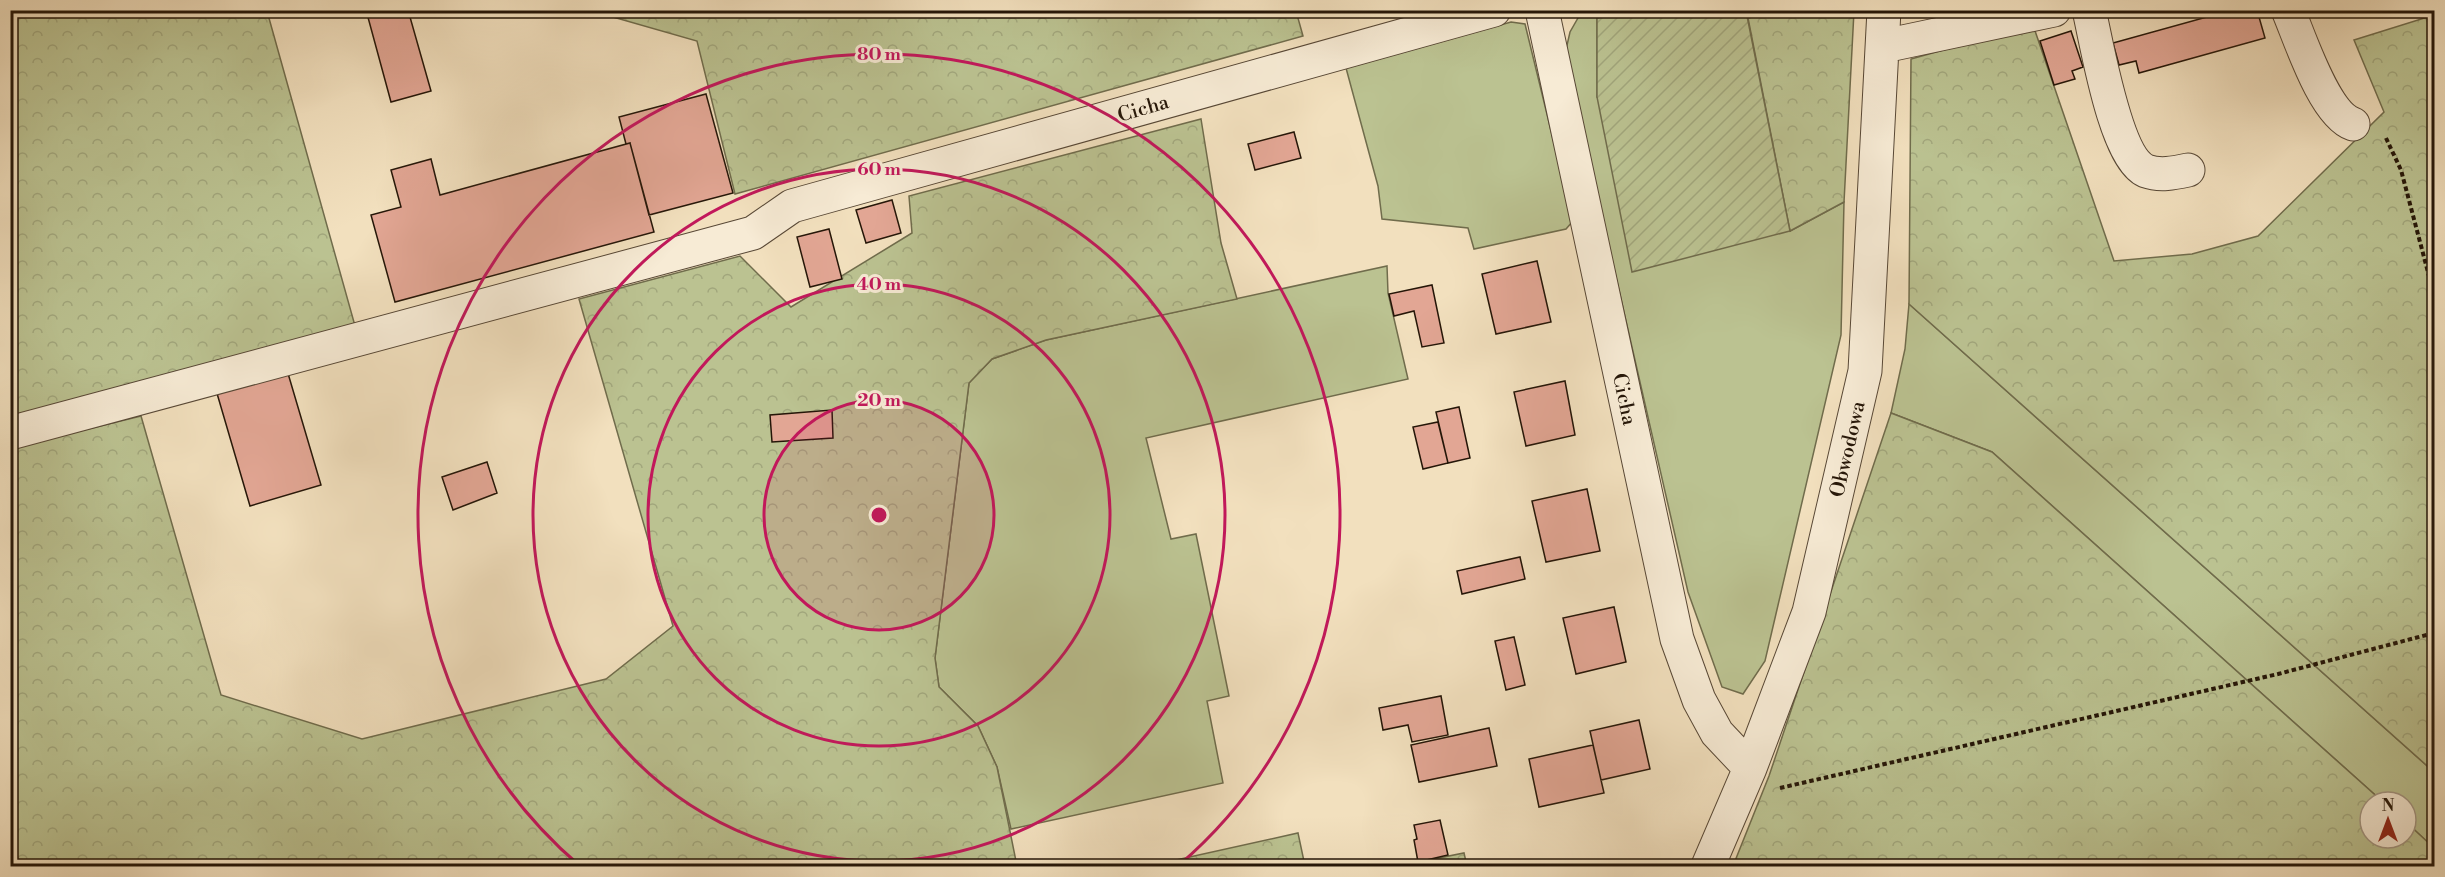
<svg xmlns="http://www.w3.org/2000/svg" width="2445" height="877" viewBox="0 0 2445 877" font-family="'Libre Bodoni',serif">
	<defs>
		<pattern id="forest-crowns" width="20" height="18" patternUnits="userSpaceOnUse" patternTransform="scale(1.5)"><rect width="20" height="18" fill="#bbc291"/><path d="M2 6a3 3 0 1 1 6 0M12 15a3 3 0 1 1 6 0" fill="none" stroke="#a1a67c"/></pattern>
		<pattern id="garden-furrows" width="10" height="10" patternUnits="userSpaceOnUse" patternTransform="scale(1.5)"><rect width="10" height="10" fill="#bbc291"/><path d="M-1 1l2-2M0 10L10 0M9 11l2-2" fill="none" stroke="#a1a67c"/></pattern>
	</defs>
	<rect width="100%" height="100%" fill="#f2e0be"/>
	<filter id="stains"><feTurbulence type="fractalNoise" baseFrequency=".00333" numOctaves="4"/><feColorMatrix values="0 0 0 0 .2 0 0 0 0 .09 0 0 0 0 .02 0 0 0 .5 -.17"/></filter>
	<radialGradient id="worn" r=".72"><stop offset=".6" stop-color="#630" stop-opacity="0"/><stop offset="1" stop-color="#630" stop-opacity=".3"/></radialGradient>
	<path fill="#bbc291" stroke="#706c4c" stroke-width="1.5" d="M1582,11H1627L1597,18V97L1790,231L1844,202L1841,335L1765,661L1743,694L1722,687L1688,592L1565,54L1570,32Z
		M1511,22L1525,24L1573,221L1566,229L1474,249L1468,228L1382,219L1378,186L1346,68Z
		M1387,266L1388,293L1408,379L1146,438L1171,539L1196,534L1229,696L1207,701L1223,783L1011,829L997,767L978,726L939,687L935,658L969,383L992,359L1046,340Z
		M1909,304L2434,772V848L2406,822V802H2383L1992,452L1891,413L1905,349Z"/>
	<path fill="url(#forest-crowns)" stroke="#706c4c" stroke-width="1.5" d="M11,11H267L357,333L11,423Z
		M1296,11L1303,36L735,194L697,41L592,11Z
		M1778,11H1854L1844,202L1790,231L1748,18Z
		M2434,15V772L1909,304L1911,59L2033,25L2114,261L2192,254L2258,236L2384,112L2354,40Z
		M1201,119L1221,243L1237,299L1046,340L992,359L969,383L935,658L939,687L978,726L997,767L1017,866H11L10,448L141,416L221,695L362,739L606,679L673,626L579,299L740,256L791,307L912,233L909,196Z
		M1891,413L1992,452L2383,802H2370V838H2406V822L2434,848V866H1733L1769,776Z
		M1298,833L1305,866H1149Z
		M1464,853L1467,866H1399Z"/>
	<path fill="url(#garden-furrows)" stroke="#706c4c" stroke-width="1.5" d="M1627,11H1746L1790,231L1632,272L1597,97V18Z"/>
	<path fill="#e2a694" stroke="#251608" stroke-width="1.5" d="M366,10H408L431,91L391,102Z
		M2232,10H2257L2265,38L2139,73L2136,61L2119,65L2113,43Z
		M2071,31L2083,67L2072,71L2075,79L2054,85L2040,41Z
		M706,94L733,193L649,215L630,143L626,144L619,117Z
		M1294,132L1301,158L1255,170L1248,144Z
		M630,143L654,232L395,302L371,215L401,207L391,170L431,159L440,195Z
		M892,200L901,233L866,243L856,210Z
		M829,229L842,279L810,287L797,237Z
		M1537,261L1551,322L1496,334L1482,274Z
		M1432,285L1444,343L1422,347L1414,311L1394,316L1389,294Z
		M287,370L321,485L250,506L216,390Z
		M1565,381L1575,435L1526,446L1514,392Z
		M1459,407L1470,458L1448,463L1436,412Z
		M832,410L833,438L772,442L770,415Z
		M1438,422L1448,463L1423,469L1413,427Z
		M487,462L497,493L453,510L442,477Z
		M1587,489L1600,551L1546,562L1532,501Z
		M1520,557L1525,579L1462,594L1457,571Z
		M1614,607L1626,662L1576,674L1563,618Z
		M1514,637L1525,685L1506,690L1495,641Z
		M1441,696L1448,735L1412,742L1408,725L1383,730L1379,708Z
		M1639,720L1650,769L1601,780L1590,731Z
		M1489,728L1497,766L1419,782L1411,745Z
		M1593,745L1604,793L1539,807L1529,759Z
		M1440,820L1448,855L1418,862L1414,840L1417,839L1414,825Z"/>
	<g fill="none" stroke-linecap="round" stroke-linejoin="round">
		<g stroke="#584836" stroke-width="35">
			<path id="minor" d="M1542,10L1677,639L1699,700L1717,733L1750,768
				M2089,10C2097,44 2115,157 2146,171C2160,176 2174,173 2188,170
				M2288,10C2300,38 2324,114 2353,124
				M1884,46L2054,10
				M10,433L753,233L792,206L1494,10
				M1708,866L1750,768L1809,612L1865,371L1884,10"/>
		</g>
		<path stroke="#251608" stroke-width="4" stroke-dasharray="4.5 3" stroke-linecap="butt" d="M2386,138L2401,170L2434,295
			M1780,788L2278,674L2434,633"/>
		<use href="#minor" stroke="#f7ebd5" stroke-width="33"/>
	</g>
	<circle cx="879" cy="515" r="115" fill="#c2185b" fill-opacity=".12"/>
	<g fill="none" stroke="#c2185b" stroke-width="3">
		<circle cx="879" cy="515" r="115"/>
		<circle cx="879" cy="515" r="231"/>
		<circle cx="879" cy="515" r="346"/>
		<path d="M580 866A461 461 0 1 1 1178 866"/>
	</g>
	<g text-anchor="middle" stroke-width="6" stroke-linejoin="round" paint-order="stroke">
		<g font-size="20" fill="#251608" stroke="#f7ebd5">
			<text transform="translate(1143 108) rotate(-16)" y="7">Cicha</text>
			<text transform="translate(1625 399) rotate(78)" y="7">Cicha</text>
			<text transform="translate(1847 449) rotate(-77)" y="7">Obwodowa</text>
		</g>
	</g>
	<circle cx="879" cy="515" r="9" fill="#c2185b" stroke="#f7ebd5" stroke-width="3"/>
	<g font-size="18" text-anchor="middle" font-weight="bold" fill="#c2185b" stroke="#f7ebd5" stroke-width="6" stroke-linejoin="round" paint-order="stroke">
		<text x="879" y="60">80 m</text>
		<text x="879" y="175">60 m</text>
		<text x="879" y="290">40 m</text>
		<text x="879" y="406">20 m</text>
	</g>
	<rect width="2445" height="877" fill="none" stroke="#f2e0be" stroke-width="36"/>
	<rect x="12" y="12" width="2421" height="853" fill="none" stroke="#251608" stroke-width="3"/>
	<rect x="18" y="18" width="2409" height="841" fill="none" stroke="#251608" stroke-width="1.5"/>
	<g transform="translate(2388 820)"><circle r="28" fill="#f7ebd5" stroke="#a39683" stroke-width="1.5"/>
	<path d="M0-4.5L10 22L0 15L-10 22Z" fill="#8f2418"/>
	<text y="-9" font-size="16" font-weight="bold" text-anchor="middle" fill="#251608">N</text>
	</g>
	<rect width="100%" height="100%" filter="url(#stains)"/>
	<rect width="100%" height="100%" fill="url(#worn)"/>
</svg>
